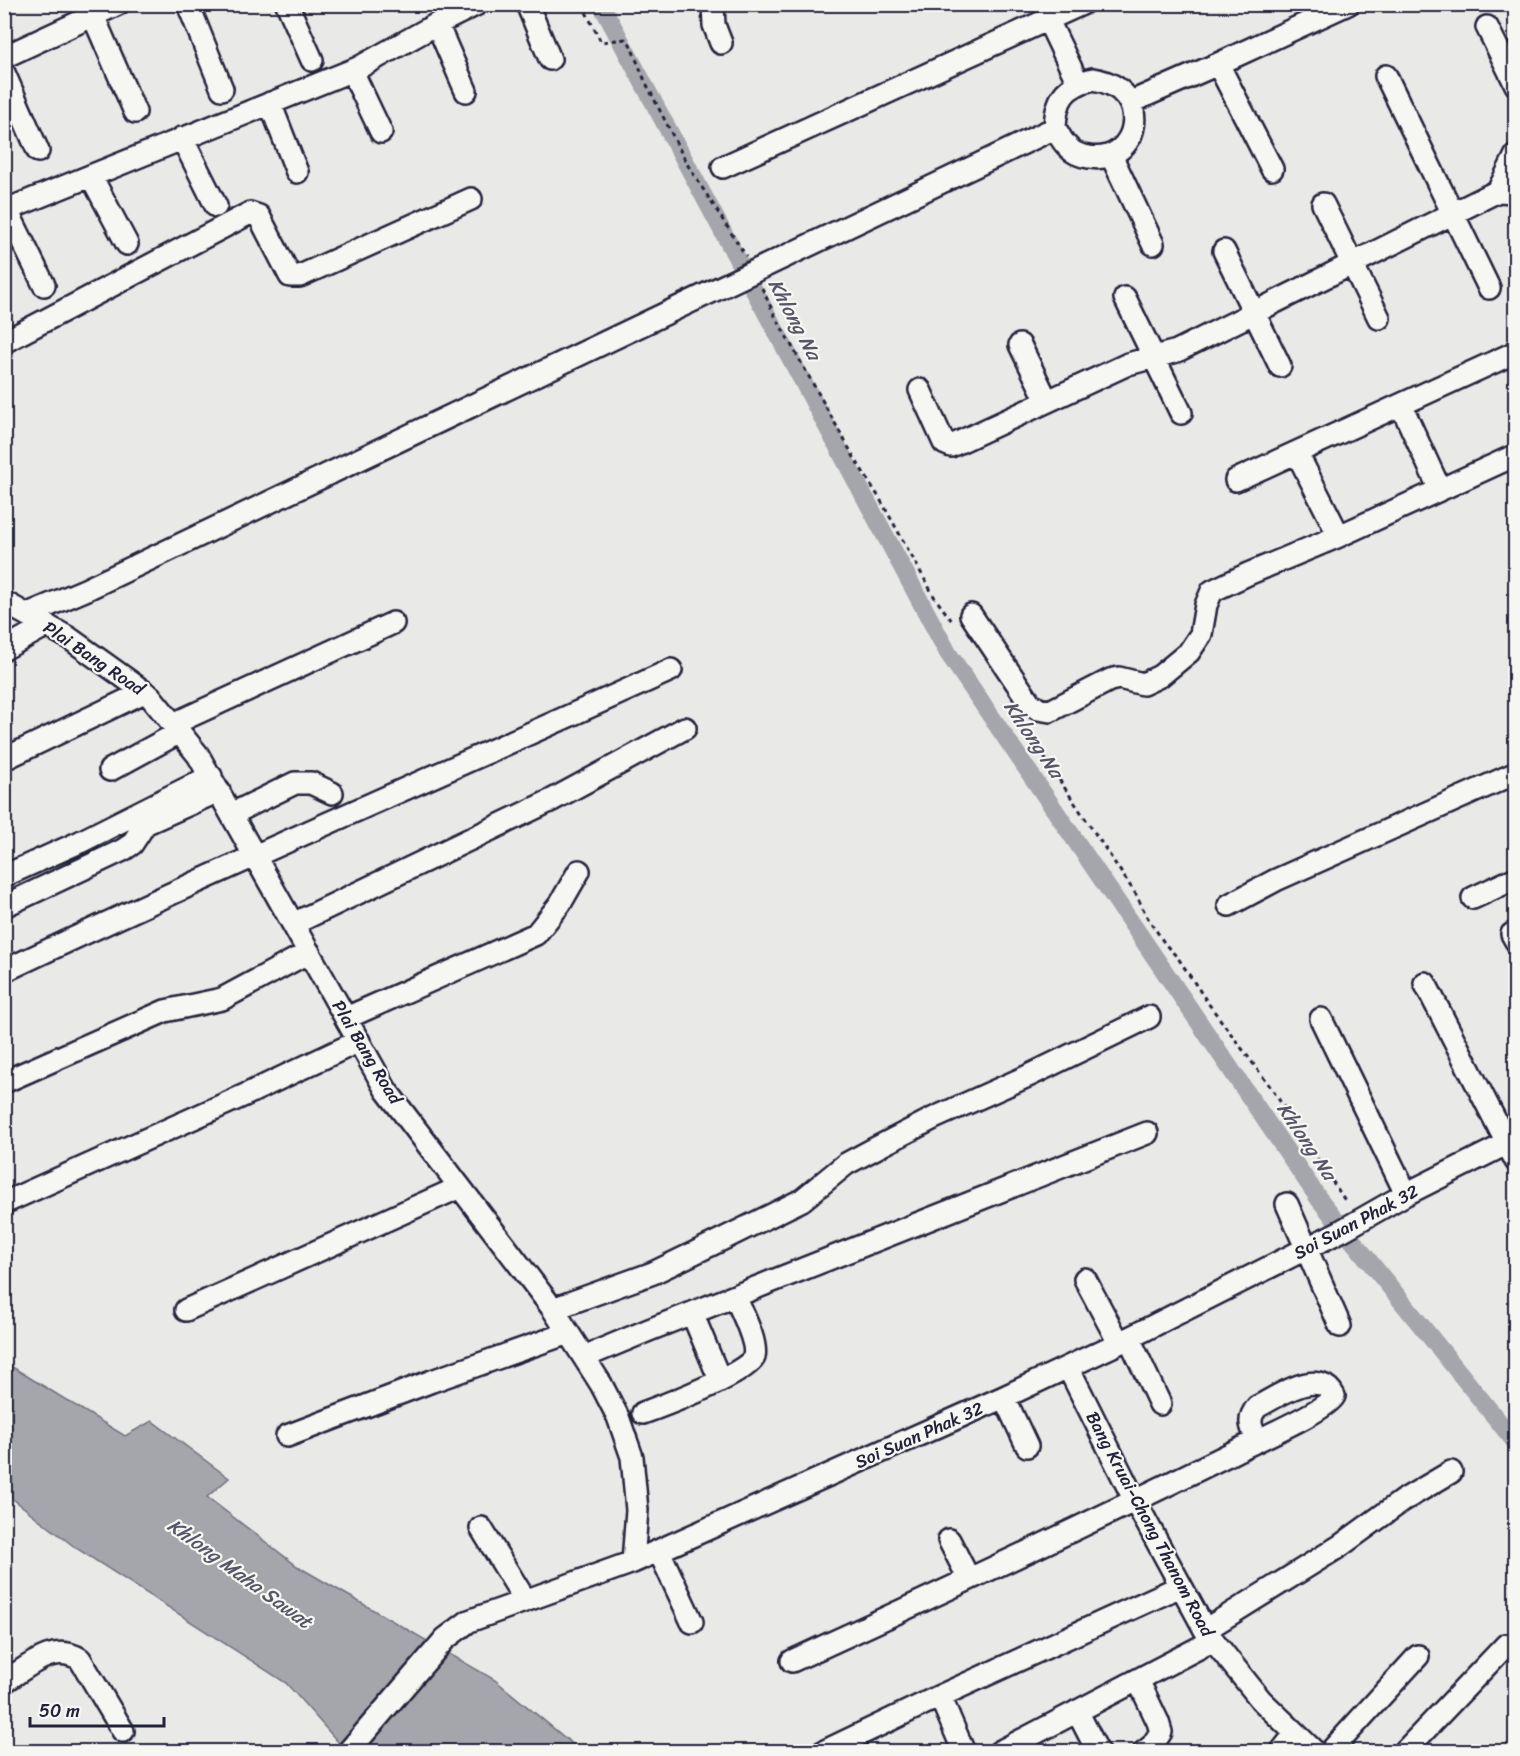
<svg xmlns="http://www.w3.org/2000/svg" width="1520" height="1756" viewBox="0 0 1520 1756" font-family="Sriracha,sans-serif">
	<rect width="100%" height="100%" fill="#e9e9e7"/>
	<filter id="ink" filterUnits="userSpaceOnUse"><feTurbulence type="fractalNoise" baseFrequency=".0167" numOctaves="2"/><feDisplacementMap in="SourceGraphic" scale="12" xChannelSelector="R" yChannelSelector="G"/><feConvolveMatrix kernelMatrix="1 2 1 2 8 2 1 2 1" color-interpolation-filters="sRGB"/></filter>
	<g filter="url(#ink)">
		<path fill="#a5a5ac" stroke="#71717f" stroke-width="1.5" d="M4,1362L125,1436L152,1421L229,1478L207,1497L297,1566L495,1680L581,1751H346L286,1683L76,1548L5,1493Z"/>
		<g fill="none" stroke-linecap="round" stroke-linejoin="round">
			<path stroke="#a5a5ac" stroke-width="18" d="M601,4L948,653L1319,1199L1516,1443"/>
			<g stroke="#22223b" stroke-width="26">
				<path id="minor" d="M88,4L135,112
					M188,4L222,89
					M287,4L312,60
					M527,4L550,59
					M713,4L714,25L721,43
					M1048,20L1078,83
					M437,24L466,91
					M1487,27L1516,85
					M4,57L118,4
					M1218,64L1272,169
					M352,71L381,132
					M4,73L38,151
					M1386,76L1489,288
					M1093,79C1156,89 1139,165 1089,157C1081,156 1073,153 1068,147C1062,142 1059,134 1055,128C1056,99 1064,86 1093,79Z
					M1131,102L1218,64L1348,4
					M270,103L297,172
					M182,138L216,206
					M1111,155L1153,244
					M723,167L1082,4
					M91,176L127,244
					M1498,191L1516,155
					M1323,204L1379,318
					M4,208H11L358,68L437,24L477,4
					M6,208L44,285
					M1224,251L1280,366
					M1125,298L1181,413
					M4,342L250,213L259,216L290,276H300L471,199
					M1020,345L1047,401
					M920,390L944,443L951,446L1128,364L1177,351L1498,191L1516,192
					M1401,405L1440,490
					M1297,453L1339,536
					M1236,480L1516,352
					M4,602L69,638L150,696L198,755L386,1090L553,1309L601,1384L618,1417L632,1457L637,1510L633,1562
					M28,614L85,590L1055,128
					M971,615L1030,703L1038,709L1050,711L1110,680L1119,678L1143,684L1160,676L1189,652L1201,634L1206,605L1212,591L1248,574L1339,536L1516,455
					M4,649L47,625
					M173,724L393,623
					M4,759L144,692
					M110,770L180,732
					M232,814L295,783H311L332,793
					M4,876L80,842L211,776
					M1473,898L1516,878
					M1229,905L1276,880L1516,773
					M4,906L123,850L132,844L145,824L219,791
					M293,924L552,800L685,728
					M1512,934L1516,941
					M4,971C225,866 449,771 671,670
					M1425,983L1516,1161
					M346,1018L536,934L560,904L579,871
					M1321,1019L1406,1194
					M4,1082L165,1011L222,999L309,952
					M4,1203L245,1095L359,1041
					M1287,1204L1340,1326
					M1085,1279L1119,1343
					M553,1309L653,1273L725,1238L802,1200L846,1164L874,1149L934,1118L1028,1076L1149,1017
					M186,1310L460,1187
					M692,1313L720,1380
					M1129,1338L1160,1404
					M584,1357L649,1330L1147,1133
					M1068,1367L1135,1501L1205,1630L1261,1700L1315,1752
					M1004,1397L1027,1446
					M643,1413C662,1406 749,1373 754,1357C758,1342 741,1311 735,1296
					M287,1436L432,1381L568,1333
					M481,1528L525,1600
					M949,1540L969,1579
					M659,1551L692,1622
					M1205,1630L1340,1546L1402,1501L1451,1472
					M792,1661C941,1593 1089,1524 1236,1451C1255,1441 1326,1411 1334,1396C1319,1366 1277,1397 1257,1407C1247,1419 1251,1427 1257,1440
					M1138,1680L1158,1722L1161,1732L1152,1746L1144,1752
					M4,1682C28,1667 53,1642 80,1659L123,1731
					M940,1696L964,1752
					M1077,1711L1098,1752
					M348,1752L445,1639L469,1621L633,1562L1004,1397L1119,1343L1341,1231L1406,1194L1516,1139
					M823,1752L940,1696L1181,1586
					M999,1752L1212,1641
					M1281,1752L1295,1734
					M1330,1752L1418,1656
					M1404,1752L1506,1645"/>
			</g>
			<path stroke="#22223b" stroke-width="3" stroke-dasharray="4.5 4.5" stroke-linecap="butt" d="M582,4L601,42L625,39L630,44L645,81L687,164L746,256
				M762,288L774,314L855,459L880,499L935,598L952,621
				M1019,720L1033,737L1042,754L1137,896L1146,915L1165,944L1178,958L1208,1003L1272,1089L1346,1202"/>
			<use href="#minor" stroke="#f6f6f2" stroke-width="21"/>
		</g>
	</g>
	<g text-anchor="middle" stroke-width="4.5" stroke-linejoin="round" paint-order="stroke">
		<g font-size="18" fill="#22223b" stroke="#f6f6f2">
			<text transform="translate(94 658) rotate(34)" y="6">Plai Bang Road</text>
			<text transform="translate(367 1052) rotate(59)" y="6">Plai Bang Road</text>
			<text transform="translate(1356 1222) rotate(-28)" y="6">Soi Suan Phak 32</text>
			<text transform="translate(919 1435) rotate(-24)" y="6">Soi Suan Phak 32</text>
			<text transform="translate(1150 1524) rotate(62)" y="6">Bang Kruai-Chong Thanom Road</text>
		</g>
		<g font-size="20" font-style="italic" fill="#565668" stroke="#f6f6f2">
			<text transform="translate(795 319) rotate(62)" y="7">Khlong Na</text>
			<text transform="translate(1034 739) rotate(56)" y="7">Khlong Na</text>
			<text transform="translate(1307 1141) rotate(56)" y="7">Khlong Na</text>
			<text transform="translate(240 1573) rotate(36)" y="7">Khlong Maha Sawat</text>
		</g>
	</g>
	<rect width="1520" height="1756" fill="none" stroke="#f6f6f2" stroke-width="24"/>
	<rect x="12" y="12" width="1496" height="1732" fill="none" stroke="#22223b" stroke-width="2" filter="url(#ink)"/>
	<path d="M30 1717v9h134v-9" fill="none" stroke="#22223b" stroke-width="3"/>
	<text x="39" y="1717" font-size="18" fill="#22223b" stroke="#f6f6f2" stroke-width="4.5" paint-order="stroke">50 m</text>
</svg>
